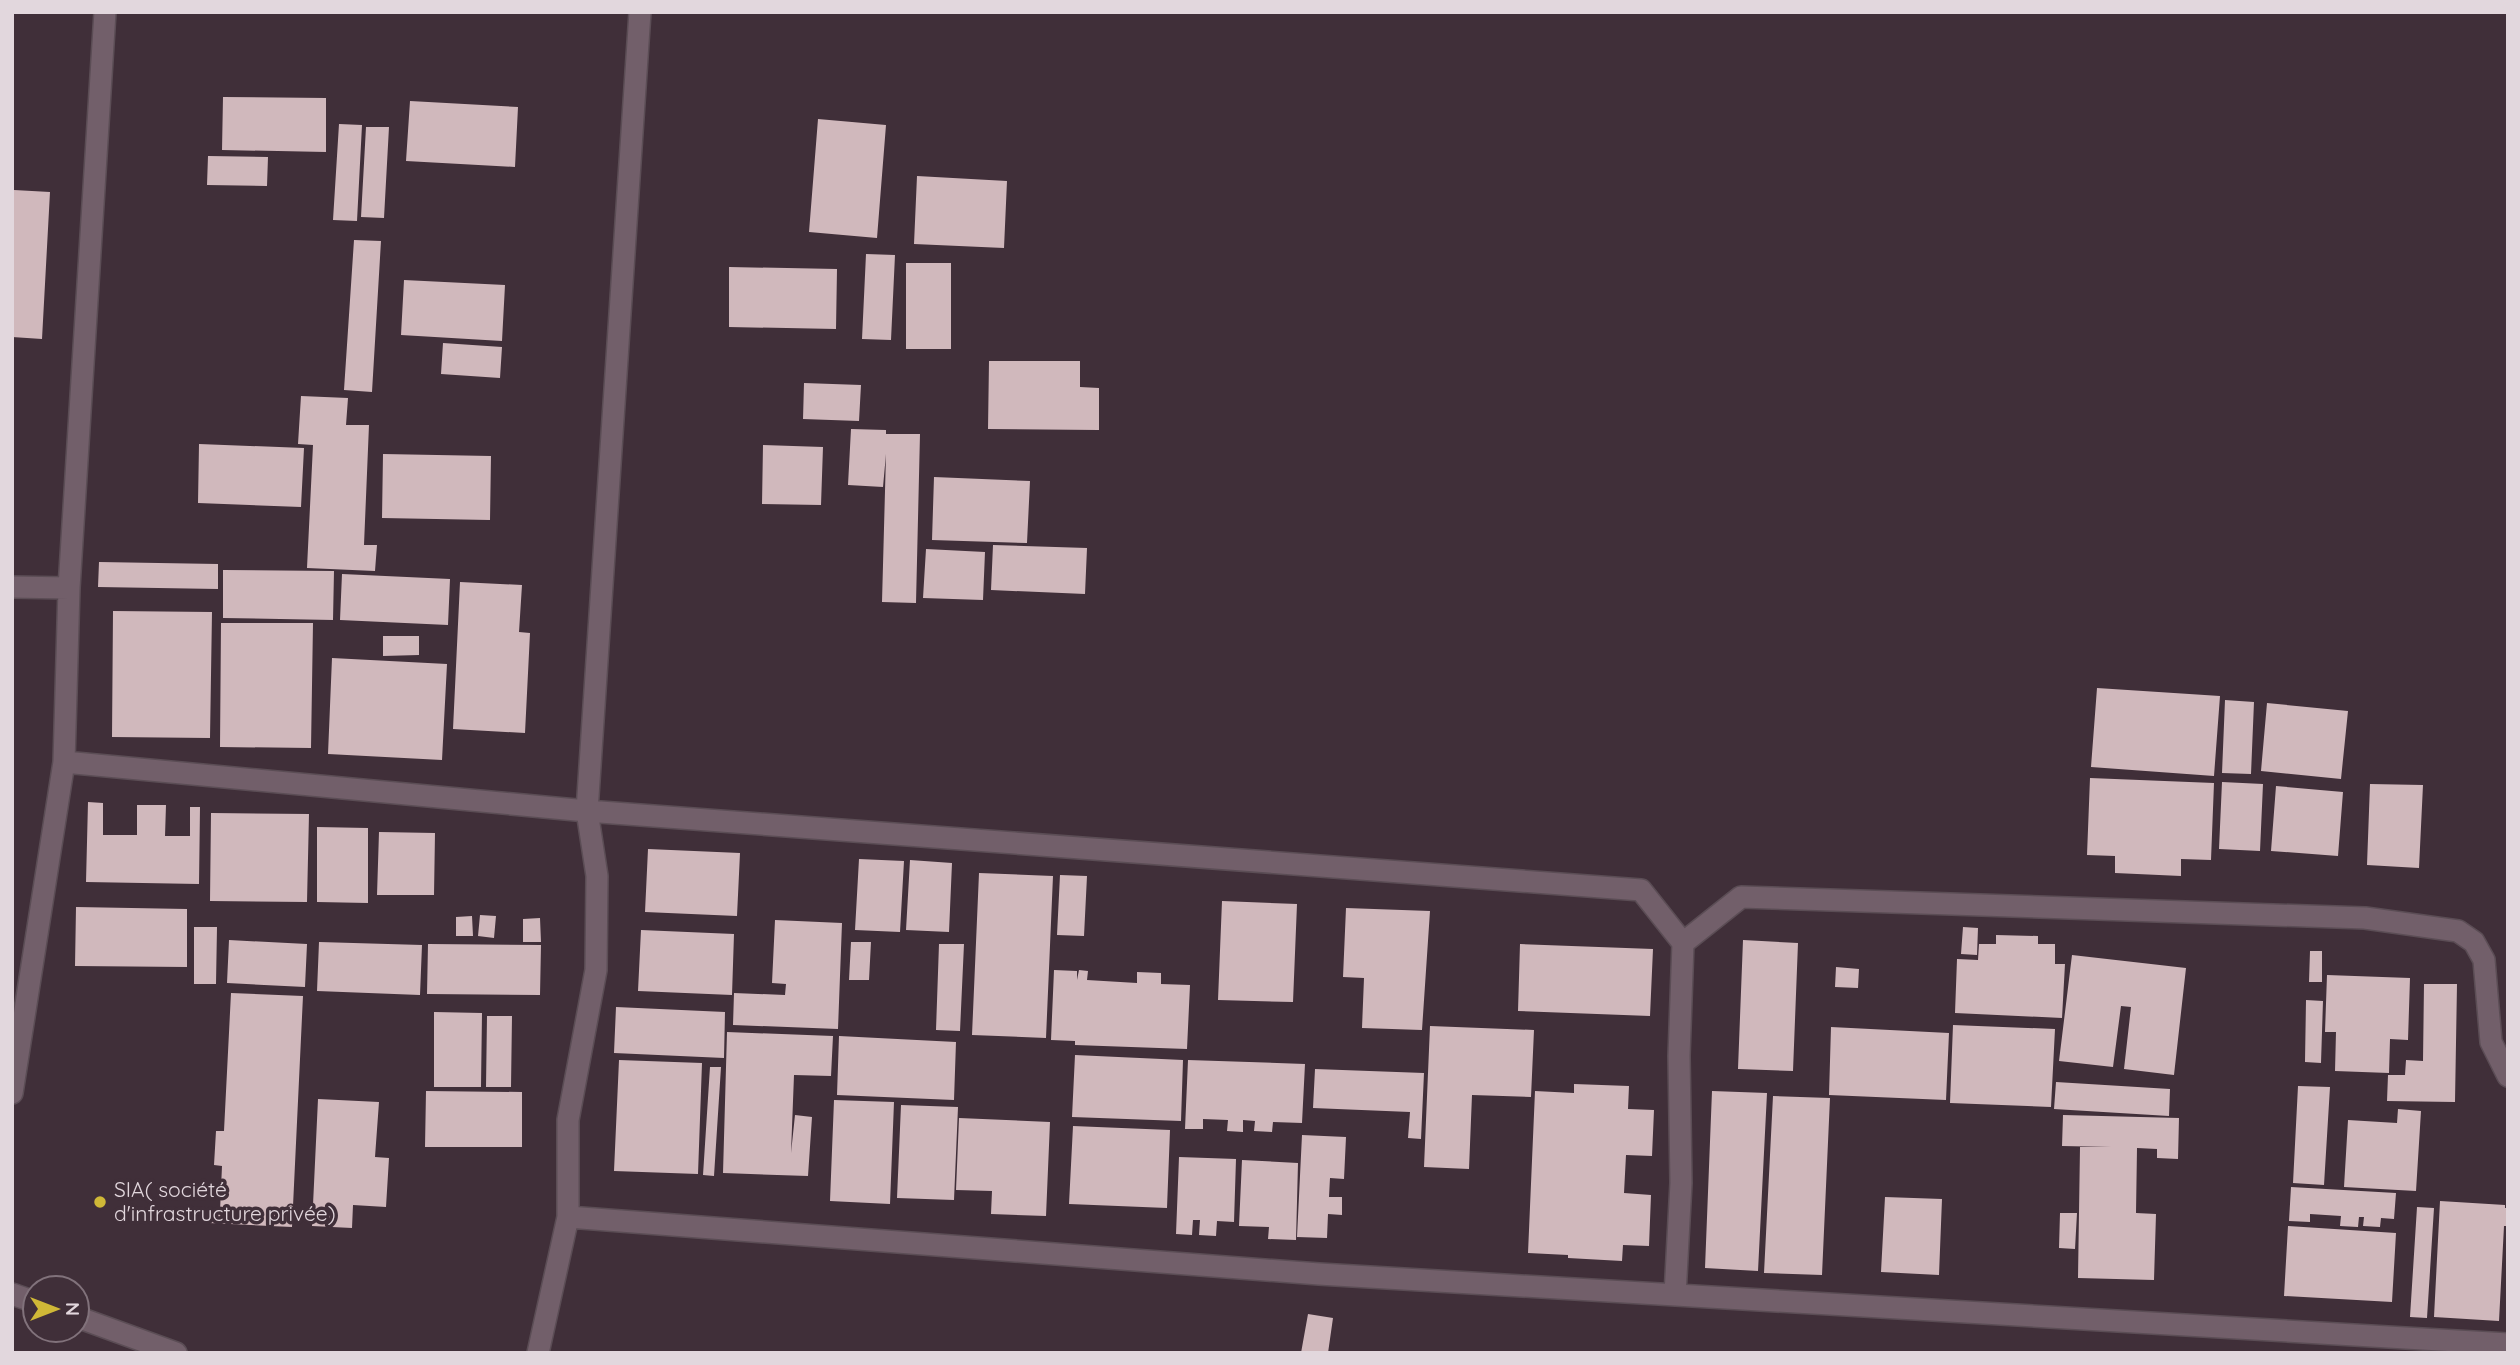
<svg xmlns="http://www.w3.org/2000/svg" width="2520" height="1365" viewBox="0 0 2520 1365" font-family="Quicksand,sans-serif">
	<rect width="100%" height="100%" fill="#402f39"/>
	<path fill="#d0b8bc" d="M223,97L326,98V152L222,150Z
		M410,101L518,107L515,167L406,161Z
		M818,119L886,125L877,238L809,232Z
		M339,124L362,125L357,221L333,220Z
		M366,127H389L384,218L361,217Z
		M208,156L268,157L267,186L207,185Z
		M917,176L1007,181L1004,248L914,244Z
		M14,190L50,192L42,339L12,337Z
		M354,240L381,241L372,392L344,390Z
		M866,254L895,255L891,340L862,339Z
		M906,263H951V349H906Z
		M729,267L837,269L836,329L729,327Z
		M404,280L505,285L502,341L401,335Z
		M443,343L502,347L500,378L441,374Z
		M989,361H1080V387L1099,388V430L988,429Z
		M804,383L861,385L859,421L803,419Z
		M301,396L348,398L346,425H369L364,545H377L375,571L307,568L313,445L298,444Z
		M851,429L886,430V434H920L916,603L882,602L886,454L883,487L848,485Z
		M199,444L304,448L301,507L198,503Z
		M763,445L823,447L821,505L762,504Z
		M383,454L491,456L490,520L382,518Z
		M934,477L1030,481L1027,543L932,540Z
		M993,545L1087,548L1085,594L991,590Z
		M926,549L985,552L983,600L923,598Z
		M99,562L218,564V589L98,587Z
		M223,570L334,571L333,620L223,618Z
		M342,574L450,579L448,625L340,620Z
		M460,582L522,585L519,632L530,633L525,733L453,729Z
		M113,611L212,612L210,738L112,737Z
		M221,623H313L311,748L220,747Z
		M383,636H419V655L383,656Z
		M332,658L447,664L442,760L328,754Z
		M2097,688L2220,696L2214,776L2091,767Z
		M2225,700L2254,702L2251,774L2222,773Z
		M2267,703L2348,711L2341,779L2261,771Z
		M2090,778L2214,783L2211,860L2181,859V876L2115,873V856L2087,855Z
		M2222,782L2263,784L2260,851L2219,849Z
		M2370,784L2423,785L2419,868L2367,865Z
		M2276,786L2343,792L2338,856L2271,851Z
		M88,802L103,803V835H137V805H166L165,836H190V807H200L199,884L86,882Z
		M211,813L309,814L307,902L210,901Z
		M317,827L368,828V903L317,902Z
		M379,832L435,833L434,895H377Z
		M648,849L740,853L737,916L645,912Z
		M859,859L904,861L900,932L855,930Z
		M910,860L952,863L949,932L906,930Z
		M979,873L1053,876L1046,1038L972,1035Z
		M1060,875L1087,876L1084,936L1057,935Z
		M1222,901L1297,904L1293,1002L1218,1000Z
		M76,907L187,909V967L75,966Z
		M1346,908L1430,911L1422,1030L1362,1028L1364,978L1343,977Z
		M480,915L496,916L494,938L478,936Z
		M472,916L473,936H456V917Z
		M540,918L541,942H523V919Z
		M775,920L842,923L838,1029L733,1025L734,993L785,995L786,984L772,983Z
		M194,927H217L216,984H194Z
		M1963,927L1978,928L1977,955L1961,954Z
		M641,930L734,934L732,995L638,991Z
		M1996,935L2038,936V944H2055V964H2065L2062,1018L1955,1013L1957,959L1978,960L1979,944H1996Z
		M229,940L307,944L305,987L227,983Z
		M1743,940L1798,943L1793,1071L1738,1069Z
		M319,942L422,945L420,995L317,991Z
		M851,942H871L869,980H849Z
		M428,944L541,945L540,995L427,994Z
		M939,944H964L960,1031L936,1030Z
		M1520,944L1653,949L1650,1016L1518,1011Z
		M2310,951H2322V982H2309Z
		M2072,955L2186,968L2174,1075L2124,1069L2131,1007L2121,1006L2113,1067L2059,1061Z
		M1836,967L1859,969L1858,988L1835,987Z
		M1054,970L1077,971V980L1079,970L1088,971L1087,980L1137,983V972L1161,973V984L1190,985L1187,1049L1075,1045V1041L1051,1040Z
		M2327,975L2410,978L2408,1040L2390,1039L2389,1073L2335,1071L2336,1032H2325Z
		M2424,984H2457L2455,1102L2387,1101L2388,1075H2405L2406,1060L2423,1061Z
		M231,993L303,996L292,1227L209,1223L210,1211H220L222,1166L214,1165L216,1131H224Z
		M2306,1000L2323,1001L2321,1063L2305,1062Z
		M616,1007L725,1012L724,1058L614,1053Z
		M434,1012L482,1013L481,1087H434Z
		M487,1016H512L511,1087H486Z
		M1953,1025L2055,1029L2051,1107L1950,1103Z
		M1430,1026L1534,1030L1531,1097L1472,1095L1469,1169L1424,1167Z
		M1831,1027L1949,1033L1946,1100L1829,1095Z
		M727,1032L833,1036L831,1076L794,1075L791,1153L795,1115L812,1117L808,1176L723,1173Z
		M839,1036L956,1042L954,1100L837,1095Z
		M1075,1055L1183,1060L1181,1121L1072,1117Z
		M619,1060L702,1063L698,1174L614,1171Z
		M1188,1060L1305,1064L1302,1123L1273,1122L1272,1132L1254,1131L1255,1121L1243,1120V1132L1227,1131L1228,1120L1203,1119V1129H1185Z
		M710,1067H721L714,1176L703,1175Z
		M1315,1069L1424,1073L1421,1139L1408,1138L1410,1112L1313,1108Z
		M2056,1082L2170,1089L2169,1116L2054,1109Z
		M1574,1084L1629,1086L1628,1109L1654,1110L1652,1156L1626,1155L1624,1193L1651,1195L1649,1246L1623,1245L1622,1261L1568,1258V1255L1528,1253L1535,1091L1574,1093Z
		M2298,1086L2330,1087L2324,1185L2293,1183Z
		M426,1091L522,1092V1147H425Z
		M1712,1091L1767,1093L1758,1271L1705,1268Z
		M1773,1096L1830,1098L1822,1275L1764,1273Z
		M318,1099L379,1102L375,1157L389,1158L386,1207L353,1205L352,1228L312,1226Z
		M834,1100L894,1102L890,1204L830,1201Z
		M901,1105L958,1107L954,1200L897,1198Z
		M2398,1109L2421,1111L2416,1191L2344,1187L2348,1120L2397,1123Z
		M2063,1115L2179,1118L2178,1159L2157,1158V1149L2137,1148L2136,1213L2156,1214L2154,1280L2078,1278L2080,1147H2111L2062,1146Z
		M959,1118L1050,1122L1046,1216L991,1214L992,1191L956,1190Z
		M1073,1126L1170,1130L1167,1208L1069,1204Z
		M1302,1135L1346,1137L1344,1179L1330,1178L1329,1197H1342V1215L1328,1214L1327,1238L1297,1237Z
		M1179,1157L1236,1159L1234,1222L1217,1221L1216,1236L1199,1235L1200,1220H1193L1192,1235L1176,1234Z
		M1242,1160L1298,1163L1296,1240L1268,1239L1269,1227L1239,1226Z
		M2291,1187L2396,1193L2394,1219L2381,1218L2380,1227L2363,1226L2364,1217H2359L2358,1227L2340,1226L2341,1216L2310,1214V1222L2289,1221Z
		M1885,1197L1942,1199L1939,1275L1881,1272Z
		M2440,1201L2505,1205V1208H2508V1226H2504L2499,1321L2434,1317Z
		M2417,1207L2434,1208L2427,1318L2410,1317Z
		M2060,1213H2077L2075,1249L2059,1248Z
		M2288,1226L2396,1233L2392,1302L2284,1296Z
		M1308,1314L1333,1318L1328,1353H1301Z"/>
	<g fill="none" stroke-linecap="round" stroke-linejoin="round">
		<g stroke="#5b4d55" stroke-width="24">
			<path id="street" d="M12,587L69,588
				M64,762L587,811L1641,890L1683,943L1741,897L2365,918L2458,931L2474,942L2484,960L2491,1042L2508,1076
				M12,1093L64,762L69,588L105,12
				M568,1217L1319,1274L2508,1344
				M1675,1295L1681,1183L1679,1056L1683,943
				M538,1353L568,1217V1120L596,970L597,876L587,811L640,12"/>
		</g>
		<g stroke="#5b4d55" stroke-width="24">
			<path id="secondary" d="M12,1294L35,1302
				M77,1317L176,1353"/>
		</g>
		<use href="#street" stroke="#725f6a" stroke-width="21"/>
		<use href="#secondary" stroke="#725f6a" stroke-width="21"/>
	</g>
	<circle fill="#cfb837" stroke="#402f39" stroke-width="2.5" cx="100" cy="1202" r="7"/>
	<g text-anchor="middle" stroke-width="7" stroke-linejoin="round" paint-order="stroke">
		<g font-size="21" fill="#e2d7dd" stroke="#402f39" text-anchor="start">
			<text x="114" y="1197">SIA( société<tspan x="114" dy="24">d'infrastructure privée)</tspan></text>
		</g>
	</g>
	<rect width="2520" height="1365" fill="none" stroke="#e2d7dd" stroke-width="28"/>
	<g transform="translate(56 1309) rotate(90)"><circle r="33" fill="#402f39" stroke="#81727b" stroke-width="2"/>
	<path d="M0-5L12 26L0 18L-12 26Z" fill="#cfb837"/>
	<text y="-10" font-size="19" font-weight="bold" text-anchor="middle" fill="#e2d7dd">N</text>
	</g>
</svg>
